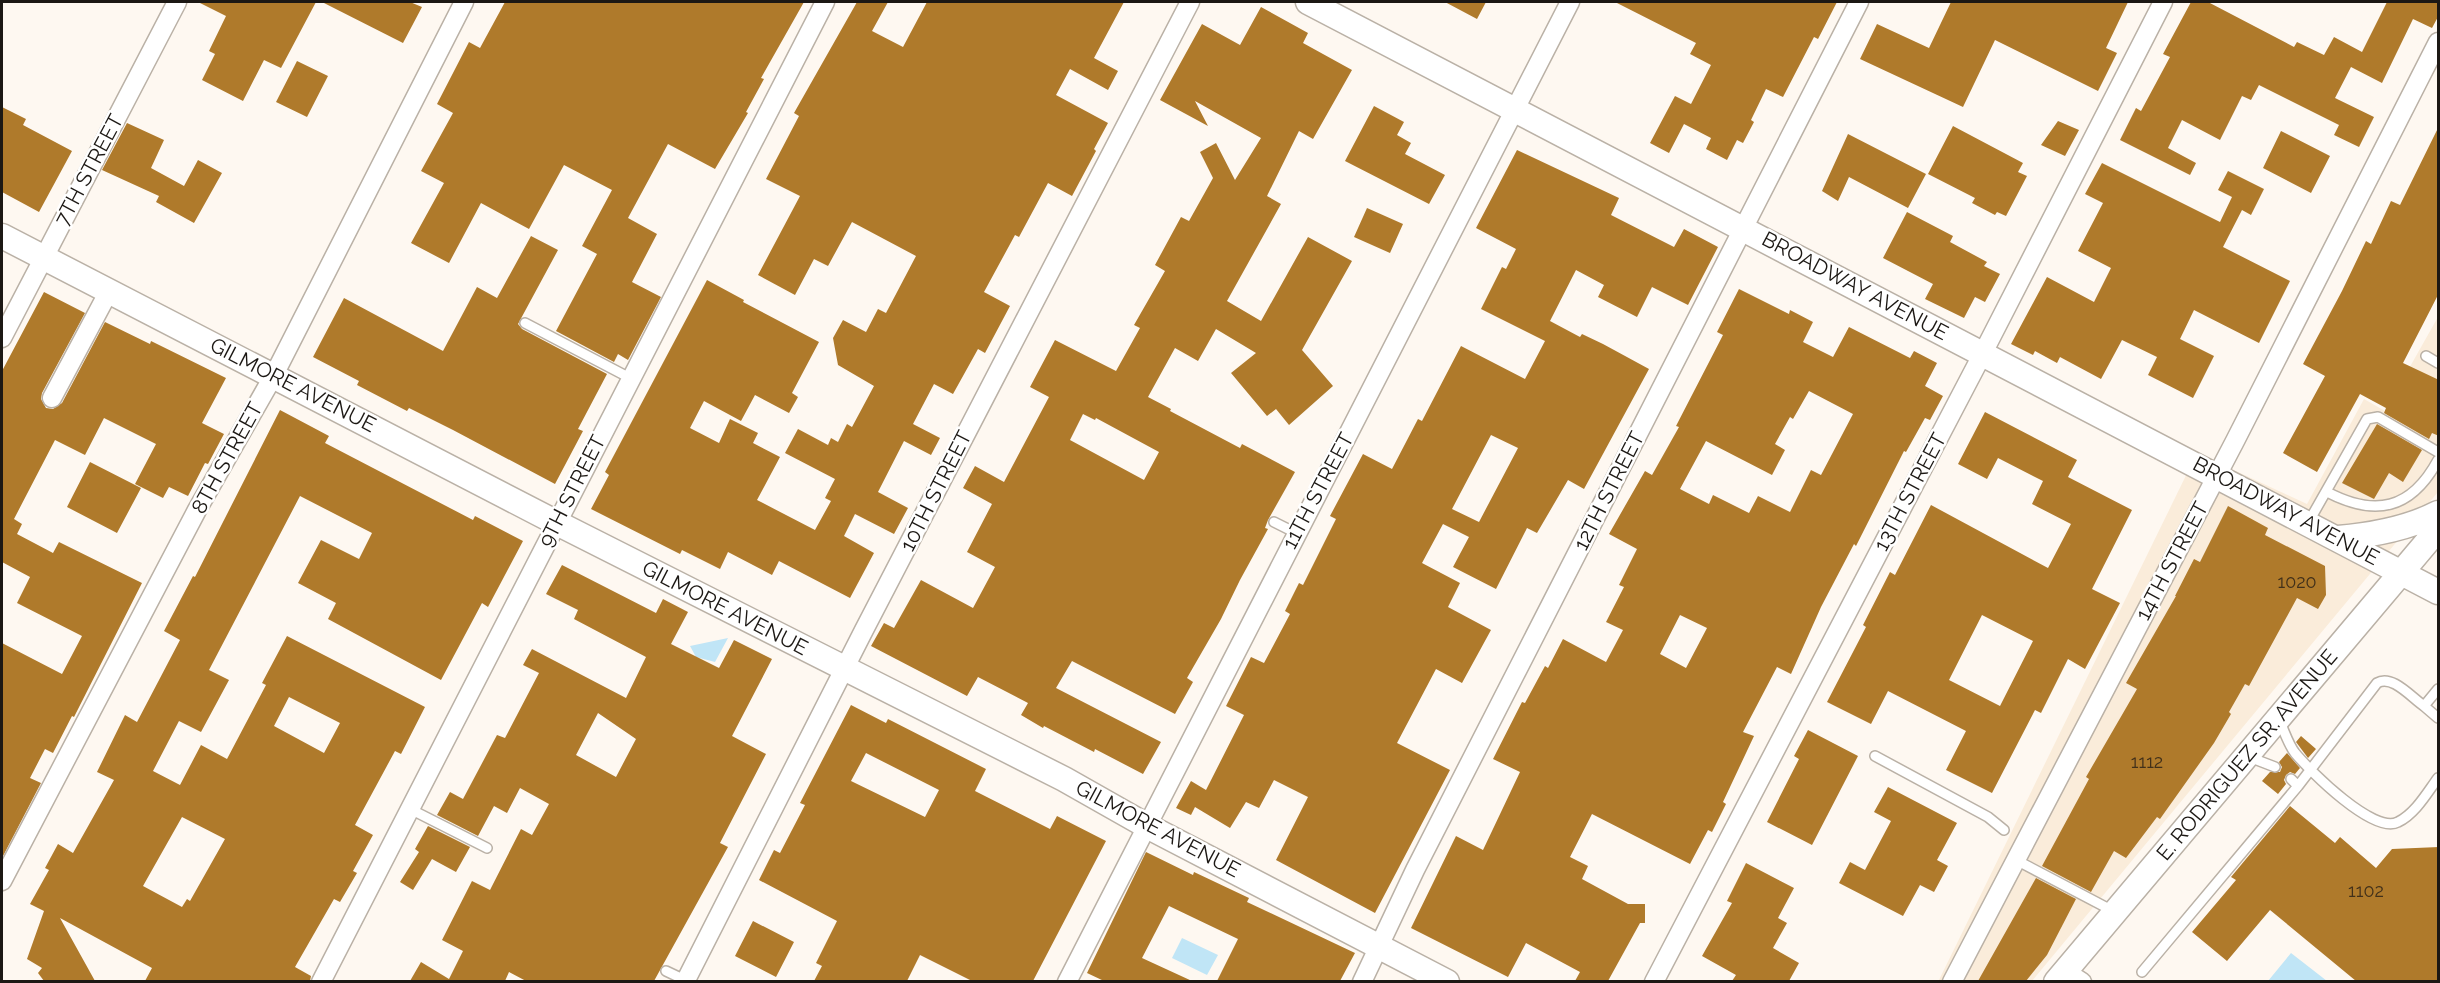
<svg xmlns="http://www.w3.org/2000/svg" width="2440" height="983" viewBox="0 0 2440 983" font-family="Raleway,sans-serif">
	<rect width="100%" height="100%" fill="#fef8f1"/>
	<path fill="#faecda" d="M2438,317V492L2032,981L1938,982L2197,453L2307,504L2364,399L2385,411Z"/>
	<path fill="#c0e5f6" d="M728,638L715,662L696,657L690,646Z
		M1182,938L1218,955L1207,975L1172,958Z
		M2291,953L2327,981H2268Z"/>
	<path fill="#af7a2b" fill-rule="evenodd" d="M198,2H316L281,68L264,60L243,101L202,80L215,54L209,51L226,16Z
		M322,2H410L422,7L403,43Z
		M505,2H804L761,78L764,79L746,112L748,113L715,169L668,144L628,218L657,234L632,282L661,297L628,360L618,354L614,362L556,331L597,254L582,246L612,190L564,165L529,229L481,203L449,263L411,243L444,183L421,171L453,113L437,104L469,42L480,48Z
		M857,2H888L872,31L903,47L927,2H1124L1094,58L1118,71L1108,90L1070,69L1056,95L1108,123L1094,149L1096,151L1072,196L1048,183L1019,237L1015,235L984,292L1010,306L985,353L978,349L953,394L934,384L913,424L940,438L931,455L904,441L878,492L908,508L894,534L855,514L844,536L874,553L850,598L779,561L772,575L728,552L720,569L682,550L680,554L591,509L609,475L605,472L707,280L744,300L743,302L819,342L792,393L798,397L789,413L755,395L741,421L704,401L690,428L719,443L730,419L758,433L753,443L780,457L757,500L815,530L831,501L825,498L835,479L785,453L798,429L828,445L831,438L838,442L847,424L852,427L874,386L838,365L833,338L843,320L866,332L878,309L886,313L916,256L852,222L828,266L814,259L795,295L758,275L800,196L766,179L799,116L794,113Z
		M1445,2H1486L1477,19Z
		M1615,2H1837L1818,39L1814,37L1783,97L1766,89L1751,120L1754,122L1743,143L1737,140L1727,160L1706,149L1711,138L1684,124L1669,153L1650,143L1675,96L1691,104L1711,65L1690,54L1696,43Z
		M1951,2H2128L2106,48L2117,53L2098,91L1995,40L1963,107L1860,59L1877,24L1929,48Z
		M2191,2H2208L2294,47L2297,42L2324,55L2334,37L2362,52L2387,2H2439V15L2432,28L2413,19L2382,83L2351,67L2335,98L2374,117L2359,147L2334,135L2339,125L2259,85L2251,100L2242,96L2220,140L2182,120L2168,148L2196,163L2190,175L2120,140L2136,108L2141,111L2170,57L2163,54Z
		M1261,7L1308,33L1303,43L1352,70L1313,139L1299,131L1267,196L1281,204L1227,301L1261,321L1308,237L1352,261L1302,350L1333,386L1289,425L1276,409L1267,416L1231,373L1256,353L1216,329L1198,361L1175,348L1148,397L1171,409L1170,411L1240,448L1242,444L1295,472L1268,520L1265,528L1268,529L1240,580L1221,619L1187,678L1193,682L1175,714L1072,661L1056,688L1161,742L1143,774L1095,749L1094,752L1044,726L1043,728L1021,715L1028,703L978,677L967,696L871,646L884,623L894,628L921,580L973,608L995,567L967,552L992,504L963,488L975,466L1004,482L1049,397L1030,387L1055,340L1116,371L1140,328L1134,325L1165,271L1155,265L1181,217L1189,221L1213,178L1200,152L1216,143L1235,180L1261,138L1195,101L1208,126L1160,100L1202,24L1240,45ZM1083,414L1095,420L1096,418L1159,452L1144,480L1070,440Z
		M297,61L328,76L307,117L276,102Z
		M1374,106L1404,122L1397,135L1411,143L1405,154L1445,175L1429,204L1345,161Z
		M2,107L26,119L23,125L72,151L39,212L2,192Z
		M2058,121L2079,130L2065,156L2041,145Z
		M127,123L164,140L151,168L184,186L198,160L222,173L194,223L156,202L159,196L102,170Z
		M1953,126L2023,163L2018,172L2027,176L2006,216L1997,212L1995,215L1972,203L1975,198L1928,174Z
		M2439,126V293L2403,363L2439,380V436L2432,433L2429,439L2384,413L2386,408L2360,394L2317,472L2283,453L2325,376L2303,364L2342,291L2366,241L2371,244L2391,201L2400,205Z
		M2281,131L2330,156L2311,193L2263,168Z
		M1848,134L1926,174L1908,208L1849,177L1838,201L1822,191Z
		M1517,150L1619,198L1611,215L1674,247L1684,229L1718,247L1688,305L1652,287L1637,317L1598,297L1604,285L1576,270L1550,321L1580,337L1582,334L1603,344L1649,369L1584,489L1568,480L1537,533L1527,528L1496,589L1453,567L1469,537L1443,524L1422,563L1460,583L1448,607L1491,630L1462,683L1436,669L1397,743L1450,770L1375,913L1276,860L1308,797L1274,780L1259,808L1246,802L1230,828L1195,807L1191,815L1176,808L1191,781L1206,790L1244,715L1226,706L1251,657L1264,663L1290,614L1285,611L1299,583L1303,585L1336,519L1330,516L1363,454L1392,469L1418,419L1422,421L1461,346L1525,379L1545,341L1481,309L1502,267L1506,269L1516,249L1476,228ZM1491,435L1518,448L1479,522L1452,509Z
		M2102,163L2220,222L2232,197L2218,190L2228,171L2264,189L2251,215L2242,210L2223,247L2290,281L2259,343L2194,310L2180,339L2214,356L2193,398L2148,375L2157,357L2122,340L2101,379L2060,357L2057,363L2035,351L2033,355L2011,344L2047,277L2094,302L2111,268L2078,251L2103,203L2085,194Z
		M1367,208L1403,224L1390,253L1354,237Z
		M1907,212L1953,236L1950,242L1987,262L1984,266L2000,274L1985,302L1975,297L1964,318L1925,299L1933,284L1883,258Z
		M531,236L558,250L518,324L522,329L607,374L578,429L583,431L555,484L453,430L409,408L407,411L357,385L359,381L313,357L344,298L443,351L477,287L497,298Z
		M1739,289L1789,314L1790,310L1813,322L1803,342L1833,357L1849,327L1910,358L1914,351L1937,363L1925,386L1943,396L1930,420L1925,418L1906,452L1904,451L1856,546L1854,544L1821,607L1791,674L1777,667L1743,732L1754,736L1723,802L1726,804L1712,832L1708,830L1690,864L1592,814L1570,857L1588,866L1582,879L1628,904H1645V923H1640L1608,981H1575L1580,972L1526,943L1508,977L1411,928L1456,836L1483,850L1520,772L1493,759L1522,702L1525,703L1545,666L1548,668L1563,639L1606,662L1623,630L1606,622L1624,587L1619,585L1637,549L1609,534L1645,471L1652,475L1679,427L1676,426L1723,335L1717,332ZM1809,391L1853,414L1821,475L1811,470L1790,512L1758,496L1749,513L1713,495L1709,504L1680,489L1706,441L1772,475L1785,450L1775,444L1790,417L1793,419ZM1680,615L1707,628L1686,668L1660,654Z
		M44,292L85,313L42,393L41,399L46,408L53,409L62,403L105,322L150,344L151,341L226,378L202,423L224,434L208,464L205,463L188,496L169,487L163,498L135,484L156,444L104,418L85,455L55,440L14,519L22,524L17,534L53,553L59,542L142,583L74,717L72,716L53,753L45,749L30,778L41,783L2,858V643L62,674L82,636L17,603L30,577L2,562V371Z
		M280,410L329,436L325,443L473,520L475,516L523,541L488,607L482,603L441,680L328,619L336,603L298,583L321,540L359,559L372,533L300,496L209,670L229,680L201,732L179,721L153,771L180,785L201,745L227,759L266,685L262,683L287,636L425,707L401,754L395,751L355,825L373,835L353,871L357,873L340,902L334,899L295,967L311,976L310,981H145L152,968L60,918L95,981H44L38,973L42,968L27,959L44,911L30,904L49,870L45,868L58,844L73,853L114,780L97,772L125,715L137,722L180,640L164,631L193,576L195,577ZM289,697L340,723L324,753L274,726ZM182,817L225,839L190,901L187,899L182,907L143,886Z
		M1985,412L2077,460L2068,477L2132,510L2092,589L2120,603L2085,669L2068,659L2041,713L2035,710L1992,793L1946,770L1966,731L1888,691L1871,724L1827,702L1866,627L1863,625L1890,572L1895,575L1931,505L2048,568L2071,524L2032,504L2043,481L1998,458L1987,479L1958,464ZM1982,615L2033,641L2000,706L1949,680Z
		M2377,424L2422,450L2403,482L2389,473L2374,499L2342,483Z
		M90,462L141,488L117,533L67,507Z
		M2228,506L2268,528L2265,535L2325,566L2326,595L2318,609L2297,598L2249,686L2245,684L2229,712L2231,714L2214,743L2160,819L2157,817L2126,858L2114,851L2091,892L2042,866L2089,779L2086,777L2137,689L2126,683L2176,596H2175L2194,559L2200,562Z
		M562,565L656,613L663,599L688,612L671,644L719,668L734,640L772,659L732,736L766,754L720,843L728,847L654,981H526L509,972L505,981H410L421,962L449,979L463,951L442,940L472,881L490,890L521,829L532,835L549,804L520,788L507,813L494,806L478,836L437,815L450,792L463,799L497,735L505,738L539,673L523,665L532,649L626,698L646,657L574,619L578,610L546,594ZM598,713L636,739L616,777L576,755Z
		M851,705L886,723L888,719L986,769L975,791L1050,829L1057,816L1106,841L1033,981H972L920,955L907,981H814L822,966L816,963L837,921L759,880L774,850L780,853L805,805L800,803ZM866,753L939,790L925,817L851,781Z
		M1808,730L1858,756L1812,845L1767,822L1799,759L1794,756Z
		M2301,736L2316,749L2308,758L2296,742Z
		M2287,753L2300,768L2295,774L2290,772L2286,775L2284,780L2286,784L2278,794L2262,781L2270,772H2280L2282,767L2279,762Z
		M1888,787L1957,823L1937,860L1948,866L1934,892L1920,885L1903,916L1839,883L1850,862L1865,870L1891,821L1874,812Z
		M2290,806L2335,843L2340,837L2376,868L2392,849L2439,847V981H2356L2270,910L2227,961L2192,932L2236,880L2231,877Z
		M428,826L470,847L456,872L432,859L413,890L400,882L419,852L415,849Z
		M1146,852L1193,875L1194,872L1249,898L1247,902L1355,953L1340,981H1217L1238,939L1169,906L1142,958L1192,981H1104L1087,973Z
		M1746,863L1794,888L1778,918L1787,923L1773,948L1799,963L1789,981H1732L1736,975L1702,956L1732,903L1727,901Z
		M2036,878L2076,899L2047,955L2026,981H1978Z
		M753,921L794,942L776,977L735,956Z"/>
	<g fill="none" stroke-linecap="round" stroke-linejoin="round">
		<g stroke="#bab1a6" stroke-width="12">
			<path id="lane" d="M525,323L630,378
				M2426,356L2438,363
				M2327,492C2375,517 2411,510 2438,460
				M1274,522L1296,533
				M2308,523L2367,419L2378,417L2438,452
				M2424,706L2438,718
				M2279,720C2284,730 2288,744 2295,753C2310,771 2374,835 2398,822C2415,814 2427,793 2438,778
				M1875,756L1988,817L2004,830
				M2249,757L2275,767
				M2291,779L2298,786L2377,683C2392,674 2411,697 2424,706L2438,689
				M410,809L487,848
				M2016,860L2115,912
				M666,971L685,980
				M2142,972L2298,786"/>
		</g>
		<g stroke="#bab1a6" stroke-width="21">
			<path id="street" d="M2,338L177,2
				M52,398L109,291
				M2,881L197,510L274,375L464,2
				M2065,971L2082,982
				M321,982L825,2
				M685,982L864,630L1190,2
				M1067,982L1570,2
				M1362,982L1415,870L1859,2
				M1654,982L1983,353L2163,2
				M1952,982L2235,441L2438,42"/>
		</g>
		<g stroke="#bab1a6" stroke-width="27">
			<path id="secondary" d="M1308,2L2438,592
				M2,236L557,523L1064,779L1147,826L1447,982
				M2338,538C2373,535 2407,529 2438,513
				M2056,982L2438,529"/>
		</g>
		<use href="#lane" stroke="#fff" stroke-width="9"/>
		<use href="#street" stroke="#fff" stroke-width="18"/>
		<use href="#secondary" stroke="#fff" stroke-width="24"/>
	</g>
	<g text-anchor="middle" stroke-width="5" stroke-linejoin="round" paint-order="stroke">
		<g font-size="18" fill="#41301a">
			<text x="2297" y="588">1020</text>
			<text x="2147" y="768">1112</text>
			<text x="2366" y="897">1102</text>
		</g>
		<g font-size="21" fill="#1c1814" stroke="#fff">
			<text transform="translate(89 170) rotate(-62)" y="7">7TH STREET</text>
			<text transform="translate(1855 286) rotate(28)" y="7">BROADWAY AVENUE</text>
			<text transform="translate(293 385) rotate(27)" y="7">GILMORE AVENUE</text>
			<text transform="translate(227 458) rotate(-61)" y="7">8TH STREET</text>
			<text transform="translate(572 491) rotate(-63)" y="7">9TH STREET</text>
			<text transform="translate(936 491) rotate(-63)" y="7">10TH STREET</text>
			<text transform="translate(1318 491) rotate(-62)" y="7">11TH STREET</text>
			<text transform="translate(1609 491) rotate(-63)" y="7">12TH STREET</text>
			<text transform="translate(1910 492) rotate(-62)" y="7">13TH STREET</text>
			<text transform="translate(2286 511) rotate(28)" y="7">BROADWAY AVENUE</text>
			<text transform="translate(2172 561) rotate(-62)" y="7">14TH STREET</text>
			<text transform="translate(725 608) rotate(27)" y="7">GILMORE AVENUE</text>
			<text transform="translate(2247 755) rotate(-50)" y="7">E. RODRIGUEZ SR. AVENUE</text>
			<text transform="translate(1158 829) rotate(28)" y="7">GILMORE AVENUE</text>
		</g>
	</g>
	<rect width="2440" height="983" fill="none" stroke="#1c1814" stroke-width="6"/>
</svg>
